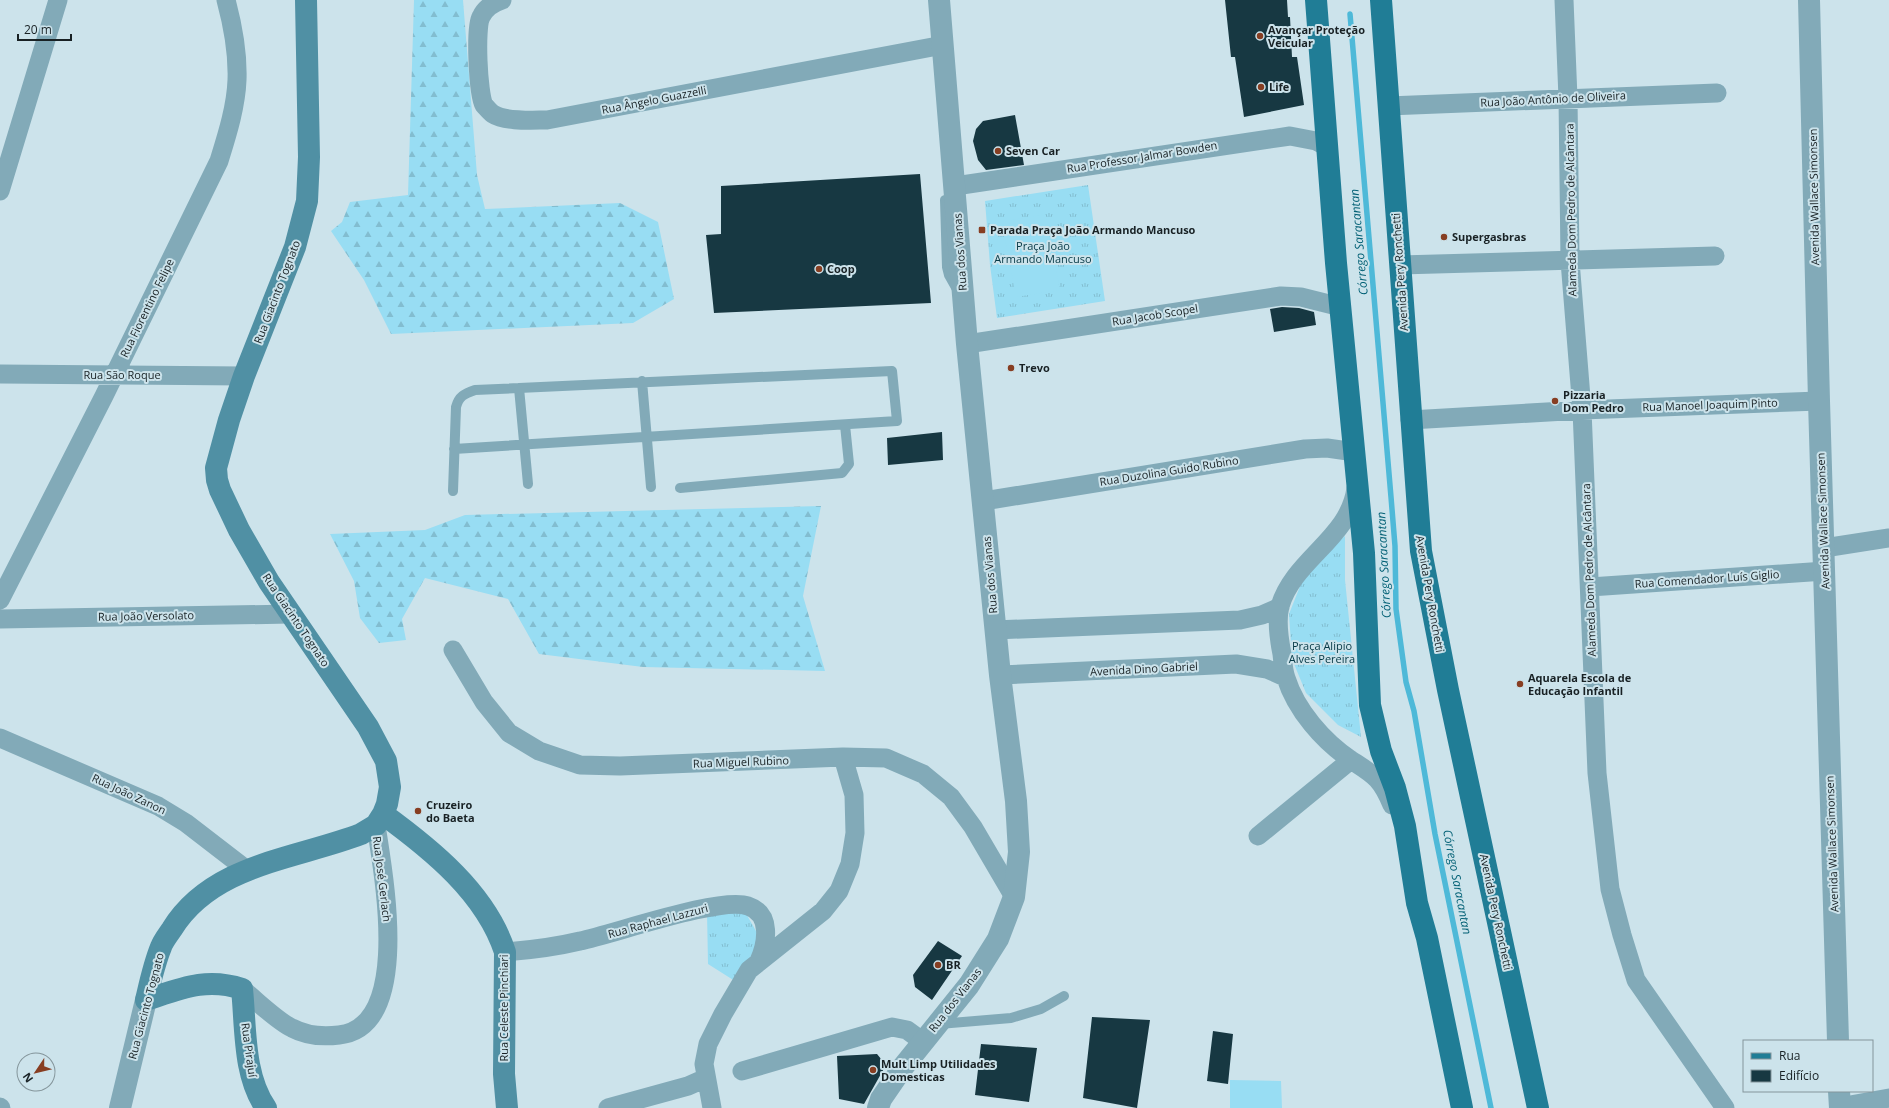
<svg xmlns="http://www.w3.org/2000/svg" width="1889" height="1108" viewBox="0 0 1889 1108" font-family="'Open Sans',sans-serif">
	<defs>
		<pattern id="grass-tufts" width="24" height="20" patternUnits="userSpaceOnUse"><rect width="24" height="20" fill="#98ddf3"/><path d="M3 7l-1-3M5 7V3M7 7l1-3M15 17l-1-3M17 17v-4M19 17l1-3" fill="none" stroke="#82bdd0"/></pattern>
		<pattern id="forest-firs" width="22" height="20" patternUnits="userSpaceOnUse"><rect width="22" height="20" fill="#98ddf3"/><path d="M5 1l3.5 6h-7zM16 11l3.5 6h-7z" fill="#82bdd0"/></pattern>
	</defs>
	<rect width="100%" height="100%" fill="#cce3eb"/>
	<path fill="url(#grass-tufts)" d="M1088,185L1105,301L997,318L990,265L985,201Z
		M1345,536V580L1361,737L1338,725L1306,693L1292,659L1289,614L1308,566Z
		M744,910L760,938L738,983L708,964L707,912Z"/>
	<path fill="url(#forest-firs)" d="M414,0H463L477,175L485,209L620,203L658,222L674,299L633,323L391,334L364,280L331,231L342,222L350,202L408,195Z
		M821,506L803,596L825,671L643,667L539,654L508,599L425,578L402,619L406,640L379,643L360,618L354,581L330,534L425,530L465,515Z"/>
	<path fill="#98ddf3" d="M1045,214L1060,290L1016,297L1002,222Z
		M1230,1080L1281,1081L1282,1108H1230Z"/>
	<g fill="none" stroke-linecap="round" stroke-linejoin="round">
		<path stroke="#4eb9d8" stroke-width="5.5" d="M1350,14L1391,497L1395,546L1396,609L1406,682L1414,711L1435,834L1491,1108"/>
	</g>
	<path fill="#173842" d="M1225,0H1287L1288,17H1290L1292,57H1297L1304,105L1244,117L1235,57H1231Z
		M1015,115L1024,165L986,170L978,160L973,141L976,129L983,121Z
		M920,174L931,303L714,313L706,235L721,234V186Z
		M1282,307L1299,308L1314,312L1316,325L1274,332L1270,309Z
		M942,432L943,460L888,465L887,438Z
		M938,941L962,956L932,1000L915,987L913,975Z
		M1092,1017L1150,1020L1137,1108L1083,1098Z
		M1213,1031L1233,1034L1228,1084L1207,1081Z
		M981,1044L1037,1048L1029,1102L975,1095Z
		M877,1054L886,1065L864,1104L839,1099L837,1056Z"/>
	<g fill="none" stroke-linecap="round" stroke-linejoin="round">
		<path stroke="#82aab8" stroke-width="10" d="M945,200L947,267L949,275L958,291
			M642,381L651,487
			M519,388L528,484
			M680,488L842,473L849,464L845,425
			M453,491L456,407C459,396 464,394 475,390L892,371L897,421L454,449
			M939,1024L1011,1018L1041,1009L1064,996"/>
		<path stroke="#82aab8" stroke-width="19" d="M502,0C493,3 485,8 481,17C475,27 478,94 484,105C486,107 490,112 493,114C505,122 533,120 547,120L943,45
			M1564,0L1568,98L1570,261L1582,410L1597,773L1610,889L1622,935L1636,980L1725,1108
			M1388,106L1717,93
			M955,186L1290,136L1316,141L1327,147
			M0,191L58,0
			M1400,265L1715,256
			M967,344L1281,296L1301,297L1341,307
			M0,374L244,376
			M1410,420L1582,410L1819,401
			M1356,488C1350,538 1294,559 1280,606C1276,621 1279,639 1282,654C1283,662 1283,670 1286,678C1296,710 1323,741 1351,760C1374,775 1381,778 1392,805
			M984,501L1305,449L1327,448L1355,452
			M1824,548L1889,538
			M1590,587L1825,571
			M0,600L104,396L219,161C227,135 236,107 237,80C238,53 233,26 226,0
			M0,619L291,614
			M995,630L1240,620L1262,615L1280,607
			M453,650L484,702L509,733L539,751L580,765L620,766L843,757L886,758L923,774L951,797L973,827L1014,897
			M1000,675L1236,664L1267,669L1285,677
			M0,738L158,806L186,823L247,870
			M1258,836L1351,760
			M505,952C531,950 555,947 580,941C614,934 721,896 748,906C772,914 767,943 759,961
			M242,989C256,1000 277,1021 292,1028C307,1036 323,1037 339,1035C413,1027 383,873 376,825
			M742,1071L892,1027L907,1030L922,1041
			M0,1107L1,1108
			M1839,1107L1889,1098
			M608,1108L688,1086L706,1078
			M712,1108L704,1064L708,1044L723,1014L749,970L823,911L839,891L850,864L855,833L854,795L843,757"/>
		<path stroke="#82aab8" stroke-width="22" d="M1809,0L1819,401L1838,1041
			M1839,1091L1840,1108
			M120,1108L146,1000
			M878,1108L881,1099L903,1067L969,985L998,939L1014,897L1019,852L1016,801L1000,675L967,344L939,0"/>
		<path stroke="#5090a4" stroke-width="22" d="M383,814C431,849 486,893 505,952L504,1074L507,1108
			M146,1000C150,983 154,964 161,947C163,941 168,935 172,929C212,864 296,859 361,834L376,825L383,814L387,804L390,787L386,761L368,727L269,582L239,530L220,490L217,480L216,468L229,420L244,376L295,247L307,201L309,157L306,0
			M146,1000C180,989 206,977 242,989C246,1028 243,1075 266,1108"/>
		<path stroke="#207d96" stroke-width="22" d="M1316,0L1336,263L1364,553L1370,705L1381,751L1395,788L1405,826L1417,903L1427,938L1462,1108
			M1381,0L1421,551L1448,690L1538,1108"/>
	</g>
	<g fill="#873e22" stroke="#cce3eb" stroke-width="1.5">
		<circle cx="1260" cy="36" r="4"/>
		<circle cx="1261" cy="87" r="4"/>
		<circle cx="998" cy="151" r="4"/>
		<rect x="978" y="226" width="8" height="8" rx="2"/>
		<circle cx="1444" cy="237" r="4"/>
		<circle cx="819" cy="269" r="4"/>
		<circle cx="1011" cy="368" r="4"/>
		<circle cx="1555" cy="401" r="4"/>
		<circle cx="1520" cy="684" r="4"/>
		<circle cx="418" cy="811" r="4"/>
		<circle cx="938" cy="965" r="4"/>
		<circle cx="873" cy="1070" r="4"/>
	</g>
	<g text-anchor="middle" stroke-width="4" stroke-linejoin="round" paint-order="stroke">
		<g font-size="11" font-weight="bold" fill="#182124" stroke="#cce3eb" text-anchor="start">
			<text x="1268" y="34">Avançar Proteção<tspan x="1268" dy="13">Veicular</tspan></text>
			<text x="1269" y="91">Life</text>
			<text x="1006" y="155">Seven Car</text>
			<text x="990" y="234">Parada Praça João Armando Mancuso</text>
			<text x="1452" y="241">Supergasbras</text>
			<text x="827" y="273">Coop</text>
			<text x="1019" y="372">Trevo</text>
			<text x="1563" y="399">Pizzaria<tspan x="1563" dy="13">Dom Pedro</tspan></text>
			<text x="1528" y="682">Aquarela Escola de<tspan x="1528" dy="13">Educação Infantil</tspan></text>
			<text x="426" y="809">Cruzeiro<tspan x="426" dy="13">do Baeta</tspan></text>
			<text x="946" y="969">BR</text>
			<text x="881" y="1068">Mult Limp Utilidades<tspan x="881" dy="13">Domesticas</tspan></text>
		</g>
		<g font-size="11" fill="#182124" stroke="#cce3eb">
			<text transform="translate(1553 99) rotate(-3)" y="4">Rua João Antônio de Oliveira</text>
			<text transform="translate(654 100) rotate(-11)" y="4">Rua Ângelo Guazzelli</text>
			<text transform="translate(1142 157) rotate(-9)" y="4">Rua Professor Jalmar Bowden</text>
			<text transform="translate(1814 197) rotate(-91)" y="4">Avenida Wallace Simonsen</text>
			<text transform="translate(1571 210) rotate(-91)" y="4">Alameda Dom Pedro de Alcântara</text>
			<text transform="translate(960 252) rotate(-94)" y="4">Rua dos Vianas</text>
			<text transform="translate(1400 272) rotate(-94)" y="4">Avenida Pery Ronchetti</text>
			<text transform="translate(277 292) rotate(-69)" y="4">Rua Giacinto Tognato</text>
			<text transform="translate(147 308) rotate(-64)" y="4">Rua Fiorentino Felipe</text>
			<text transform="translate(1155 315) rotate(-9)" y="4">Rua Jacob Scopel</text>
			<text x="122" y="379">Rua São Roque</text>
			<text transform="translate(1710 405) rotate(-2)" y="4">Rua Manoel Joaquim Pinto</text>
			<text transform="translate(1169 471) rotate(-9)" y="4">Rua Duzolina Guido Rubino</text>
			<text transform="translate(1823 521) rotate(-92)" y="4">Avenida Wallace Simonsen</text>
			<text transform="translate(1589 570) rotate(-92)" y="4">Alameda Dom Pedro de Alcântara</text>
			<text transform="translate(990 575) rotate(-95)" y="4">Rua dos Vianas</text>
			<text transform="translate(1707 579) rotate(-4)" y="4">Rua Comendador Luís Giglio</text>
			<text transform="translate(1430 594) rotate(80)" y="4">Avenida Pery Ronchetti</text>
			<text transform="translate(146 616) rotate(-1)" y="4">Rua João Versolato</text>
			<text transform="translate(296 620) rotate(56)" y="4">Rua Giacinto Tognato</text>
			<text transform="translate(1144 669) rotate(-3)" y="4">Avenida Dino Gabriel</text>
			<text transform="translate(741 762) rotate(-2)" y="4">Rua Miguel Rubino</text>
			<text transform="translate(129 794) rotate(25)" y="4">Rua João Zanon</text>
			<text transform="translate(1832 844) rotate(-92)" y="4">Avenida Wallace Simonsen</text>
			<text transform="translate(382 879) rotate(83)" y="4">Rua José Gerlach</text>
			<text transform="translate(1496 912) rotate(78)" y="4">Avenida Pery Ronchetti</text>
			<text transform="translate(658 921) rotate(-15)" y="4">Rua Raphael Lazzuri</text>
			<text transform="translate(955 1000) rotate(-52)" y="4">Rua dos Vianas</text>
			<text transform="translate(146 1006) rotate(-75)" y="4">Rua Giacinto Tognato</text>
			<text transform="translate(504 1008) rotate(-90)" y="4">Rua Celeste Pinchiari</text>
			<text transform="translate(249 1050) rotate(82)" y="4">Rua Pirajuí</text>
		</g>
		<g font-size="11" fill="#053845" stroke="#cce3eb">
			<text x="1043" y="250">Praça João<tspan x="1043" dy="13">Armando Mancuso</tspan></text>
			<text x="1322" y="650">Praça Alipio<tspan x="1322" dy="13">Alves Pereira</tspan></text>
		</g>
		<g font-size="12" font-style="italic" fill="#026075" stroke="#cce3eb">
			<text transform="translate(1359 242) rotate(-95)" y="4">Córrego Saracantan</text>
			<text transform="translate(1384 565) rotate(-93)" y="4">Córrego Saracantan</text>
			<text transform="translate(1457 882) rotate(79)" y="4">Córrego Saracantan</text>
		</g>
	</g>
	<rect x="1743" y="1040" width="130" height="52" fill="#cce3eb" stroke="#84959b"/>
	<rect x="1751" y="1053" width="20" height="6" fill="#207d96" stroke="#84959b"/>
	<text x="1779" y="1060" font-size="12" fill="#182124">Rua</text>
	<rect x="1751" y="1070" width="20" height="12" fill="#173842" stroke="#84959b"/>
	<text x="1779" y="1080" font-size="12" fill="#182124">Edifício</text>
	<g transform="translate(36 1072) rotate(235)"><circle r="19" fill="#cce3eb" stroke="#84959b"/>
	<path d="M0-3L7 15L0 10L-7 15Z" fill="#873e22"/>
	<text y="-6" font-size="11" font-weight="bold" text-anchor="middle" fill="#182124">N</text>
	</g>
	<path d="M18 34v6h53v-6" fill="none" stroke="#182124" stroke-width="2"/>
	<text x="24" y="34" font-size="12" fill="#182124" stroke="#cce3eb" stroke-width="3" paint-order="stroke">20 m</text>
</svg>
